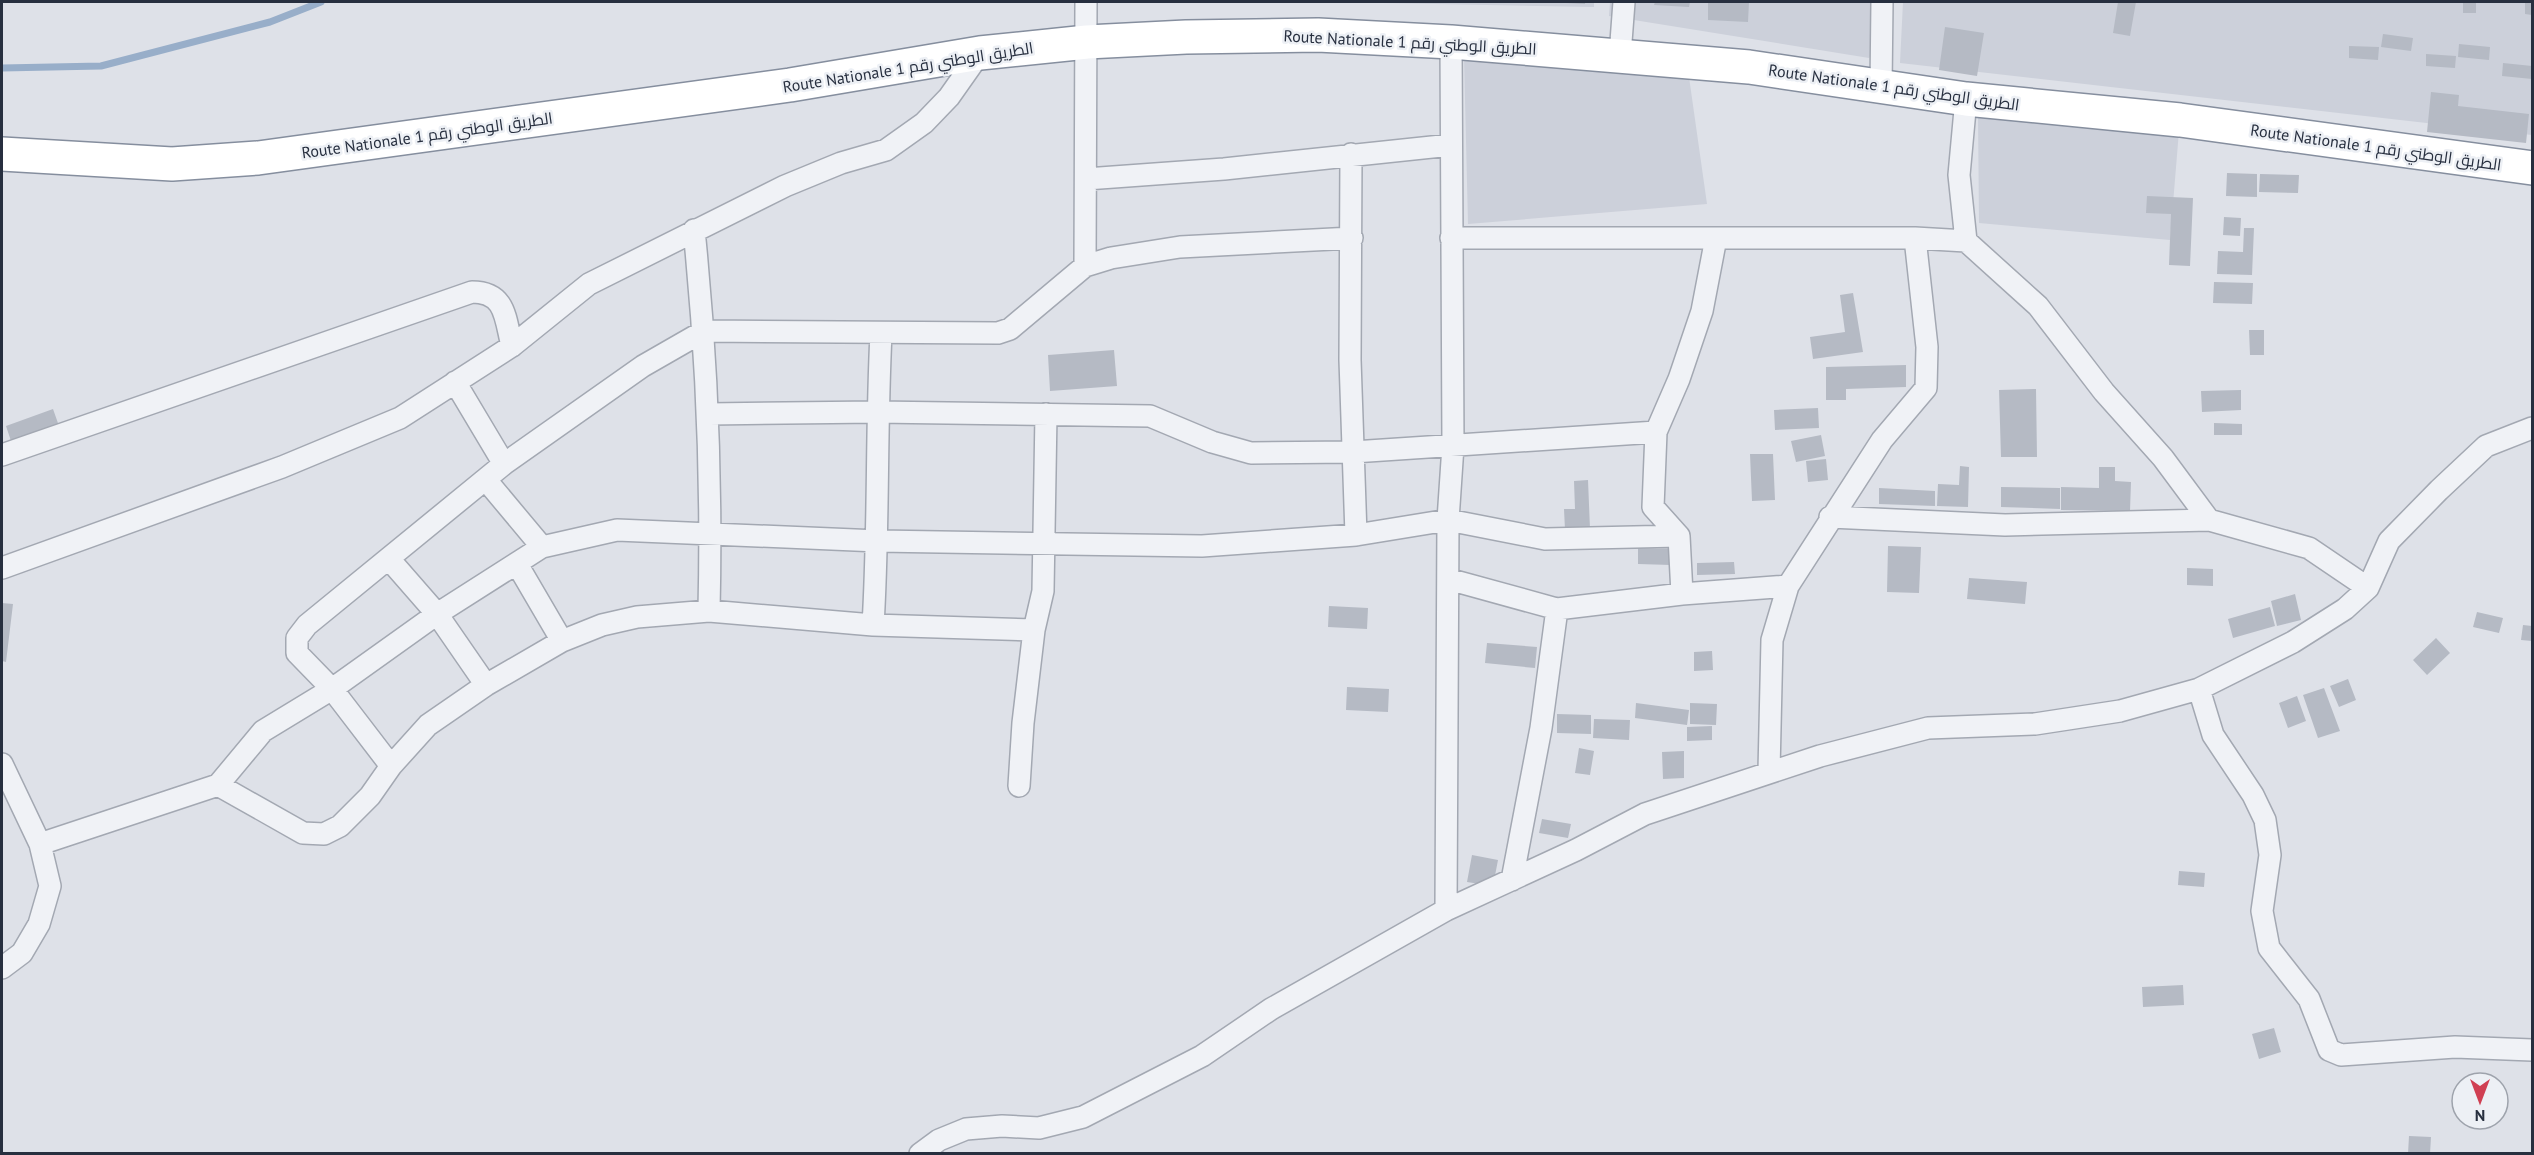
<svg xmlns="http://www.w3.org/2000/svg" width="2534" height="1155" viewBox="0 0 2534 1155" font-family="'PT Sans',Cairo,sans-serif">
	<rect width="100%" height="100%" fill="#dee1e8"/>
	<path fill="#ccd0da" d="M1331,2H1594V7Z
		M1610,2H1879L1880,45L1869,58L1609,16Z
		M1903,2H2532V135L1900,63Z
		M1464,58L1689,77L1707,204L1468,224Z
		M1978,115L2179,131L2170,240L1979,223Z"/>
	<g fill="none" stroke-linecap="round" stroke-linejoin="round">
		<path stroke="#98aec9" stroke-width="7" d="M2,68L101,66L270,22L321,2"/>
	</g>
	<path fill="#b5bac4" d="M1566,2H1585V4L1566,3Z
		M1655,2H1690L1689,7L1654,5Z
		M1708,2H1749L1748,22L1708,20Z
		M2118,2H2136L2130,36L2113,33Z
		M2463,2H2476V13H2463Z
		M2525,2H2532V15L2525,14Z
		M1945,27L1984,33L1977,76L1939,70Z
		M2383,34L2413,38L2411,51L2381,47Z
		M2459,44L2490,47L2489,60L2458,57Z
		M2349,46L2379,47L2378,60L2349,58Z
		M2426,54L2456,56L2455,68L2426,66Z
		M2503,63L2532,66V79L2502,76Z
		M2431,92L2459,95L2458,106L2529,114L2526,143L2427,132Z
		M2227,173L2257,174V197L2226,196Z
		M2260,174L2299,175L2298,193L2259,192Z
		M2147,196L2193,198L2190,266L2169,265L2171,214L2146,213Z
		M2224,217L2241,218L2240,236L2223,235Z
		M2244,228H2254L2252,275L2217,274L2218,251L2243,252Z
		M2214,282L2253,283L2252,304L2213,303Z
		M1853,293L1863,352L1813,359L1810,337L1845,332L1840,295Z
		M2249,330H2264V355H2250Z
		M1114,350L1117,386L1050,391L1048,355Z
		M1906,365V387L1846,389V400H1826V367Z
		M2036,389L2037,457H2001L1999,390Z
		M2241,390V410L2202,412L2201,391Z
		M1818,408L1819,428L1775,430L1774,410Z
		M53,409L59,426L12,444L6,426Z
		M2214,423L2242,424V435H2214Z
		M1821,435L1825,456L1796,462L1791,441Z
		M1750,454H1773L1775,500L1752,501Z
		M1826,459L1828,480L1808,482L1806,461Z
		M1960,466L1969,467L1968,507L1937,506L1938,484L1959,485Z
		M2099,467H2115V481L2131,482L2130,511L2061,510V487L2099,488Z
		M1588,480L1590,529L1565,530L1564,509H1575L1574,481Z
		M2001,487L2060,488V509L2001,507Z
		M1879,488L1935,491V506L1879,504Z
		M1888,546L1921,547L1919,593L1887,592Z
		M1638,548L1672,549L1671,565L1638,564Z
		M1734,562L1735,574L1697,575V563Z
		M2187,568L2213,569V586L2187,585Z
		M1969,578L2027,582L2025,604L1967,599Z
		M2295,594L2301,620L2277,626L2271,601Z
		M2,603L13,604L6,662L2,661Z
		M1329,606L1368,608L1367,629L1328,627Z
		M2270,607L2275,626L2233,638L2228,619Z
		M2477,612L2503,618L2499,633L2473,627Z
		M2523,625L2532,626V641L2521,640Z
		M2436,638L2450,653L2427,675L2413,660Z
		M1487,643L1537,647L1535,668L1485,663Z
		M1712,651L1713,670L1694,671V652Z
		M2348,679L2356,700L2339,707L2330,686Z
		M1347,687L1389,689L1388,712L1346,710Z
		M2324,688L2340,731L2318,738L2303,695Z
		M2297,696L2306,721L2288,728L2279,703Z
		M1636,703L1689,710L1687,725L1635,718Z
		M1690,703L1717,704L1716,725L1690,724Z
		M1557,714L1591,715V734L1557,733Z
		M1594,719L1630,720L1629,740L1593,738Z
		M1712,726V740L1687,741V727Z
		M1579,748L1594,751L1590,775L1575,773Z
		M1684,751V778L1663,779L1662,752Z
		M1542,819L1571,824L1568,838L1539,833Z
		M1472,855L1498,860L1493,886L1467,882Z
		M2179,871L2205,873L2204,887L2178,885Z
		M2183,985L2184,1005L2143,1007L2142,987Z
		M2274,1028L2281,1052L2259,1059L2252,1034Z
		M2409,1136L2431,1137L2430,1154H2408Z"/>
	<g fill="none" stroke-linecap="round" stroke-linejoin="round">
		<g stroke="#a3a8b2" stroke-width="24">
			<path id="street" d="M1620,55L1624,2
				M1881,87L1882,2
				M1966,99L1959,175L1966,241L2038,306L2104,392L2163,458L2209,520L2309,548L2368,588
				M1351,154L1350,360L1356,535
				M1086,179L1224,169L1451,145
				M694,230C707,357 712,483 709,611
				M1451,238H1915L1966,241
				M1085,266L1086,2
				M455,382L504,464
				M709,414L877,412L1150,416L1212,442L1251,453L1353,452L1656,432
				M2,455L472,292C506,292 505,318 512,346
				M486,480L542,547
				M1830,517L2005,525L2209,520
				M389,559L437,614L486,685
				M517,564L562,641
				M2,568L282,467L400,418L512,346L589,284L785,186L841,163L886,150L924,123L949,97L980,53
				M1448,579L1557,609L1682,594L1788,586
				M1682,594L1679,536L1653,507L1656,432L1679,379L1702,311L1716,238
				M873,625C879,528 876,431 881,334
				M2199,689L2213,735L2253,795L2265,820L2270,855L2262,911L2269,948L2309,999L2329,1050L2341,1055L2455,1047L2532,1050
				M2,764L40,844L50,886L39,924L22,953L2,968
				M391,766L332,689L297,653V638L307,625L504,464L643,366L704,331L998,333L1010,329L1085,266L1111,258L1180,247L1352,238
				M1769,771L1772,640L1788,586L1882,440L1926,388L1927,347L1915,238
				M218,785L303,833L324,834L340,826L370,796L391,766L428,725L486,685L562,641L602,625L637,617L709,611L873,625L1034,630
				M1019,786L1023,723L1034,630L1043,591L1046,414
				M40,844L218,785L263,731L332,689L437,614L542,547L617,530L878,541L1202,546L1356,535L1448,520L1545,539L1679,536
				M1512,880L1541,728L1557,609
				M1446,910L1448,520L1453,446L1451,42
				M920,1154L939,1140L966,1129L1002,1126L1039,1128L1083,1117L1202,1056L1271,1009L1446,910L1576,850L1645,814L1820,756L1928,728L2035,724L2120,711L2199,689L2293,642L2345,609L2368,588L2389,541L2439,490L2486,446L2532,428"/>
		</g>
		<g stroke="#858e9e" stroke-width="36">
			<path id="highway" d="M2,154L172,164L258,158L790,85L980,53L1087,42L1186,37L1318,35L1451,42L1749,67L1966,99L2180,120L2532,168"/>
		</g>
		<use href="#street" stroke="#f0f2f6" stroke-width="21"/>
		<use href="#highway" stroke="#fff" stroke-width="33"/>
	</g>
	<g text-anchor="middle" stroke-width="5" stroke-linejoin="round" paint-order="stroke">
		<g font-size="16" fill="#272f3f" stroke="#edf0f5">
			<text transform="translate(1410 42) rotate(3)" y="6">Route Nationale الطريق الوطني رقم 1</text>
			<text transform="translate(908 67) rotate(-9)" y="6">Route Nationale الطريق الوطني رقم 1</text>
			<text transform="translate(1894 87) rotate(8)" y="6">Route Nationale الطريق الوطني رقم 1</text>
			<text transform="translate(427 135) rotate(-8)" y="6">Route Nationale الطريق الوطني رقم 1</text>
			<text transform="translate(2376 147) rotate(8)" y="6">Route Nationale الطريق الوطني رقم 1</text>
		</g>
	</g>
	<rect width="2534" height="1155" fill="none" stroke="#272f3f" stroke-width="6"/>
	<g transform="translate(2480 1101) rotate(180)"><circle r="28" fill="#edf0f5" stroke="#9ea3ac" stroke-width="1.5"/>
	<path d="M0-4.5L10 22L0 15L-10 22Z" fill="#d03f52"/>
	<text y="-9" font-size="16" font-weight="bold" text-anchor="middle" fill="#272f3f">N</text>
	</g>
</svg>
